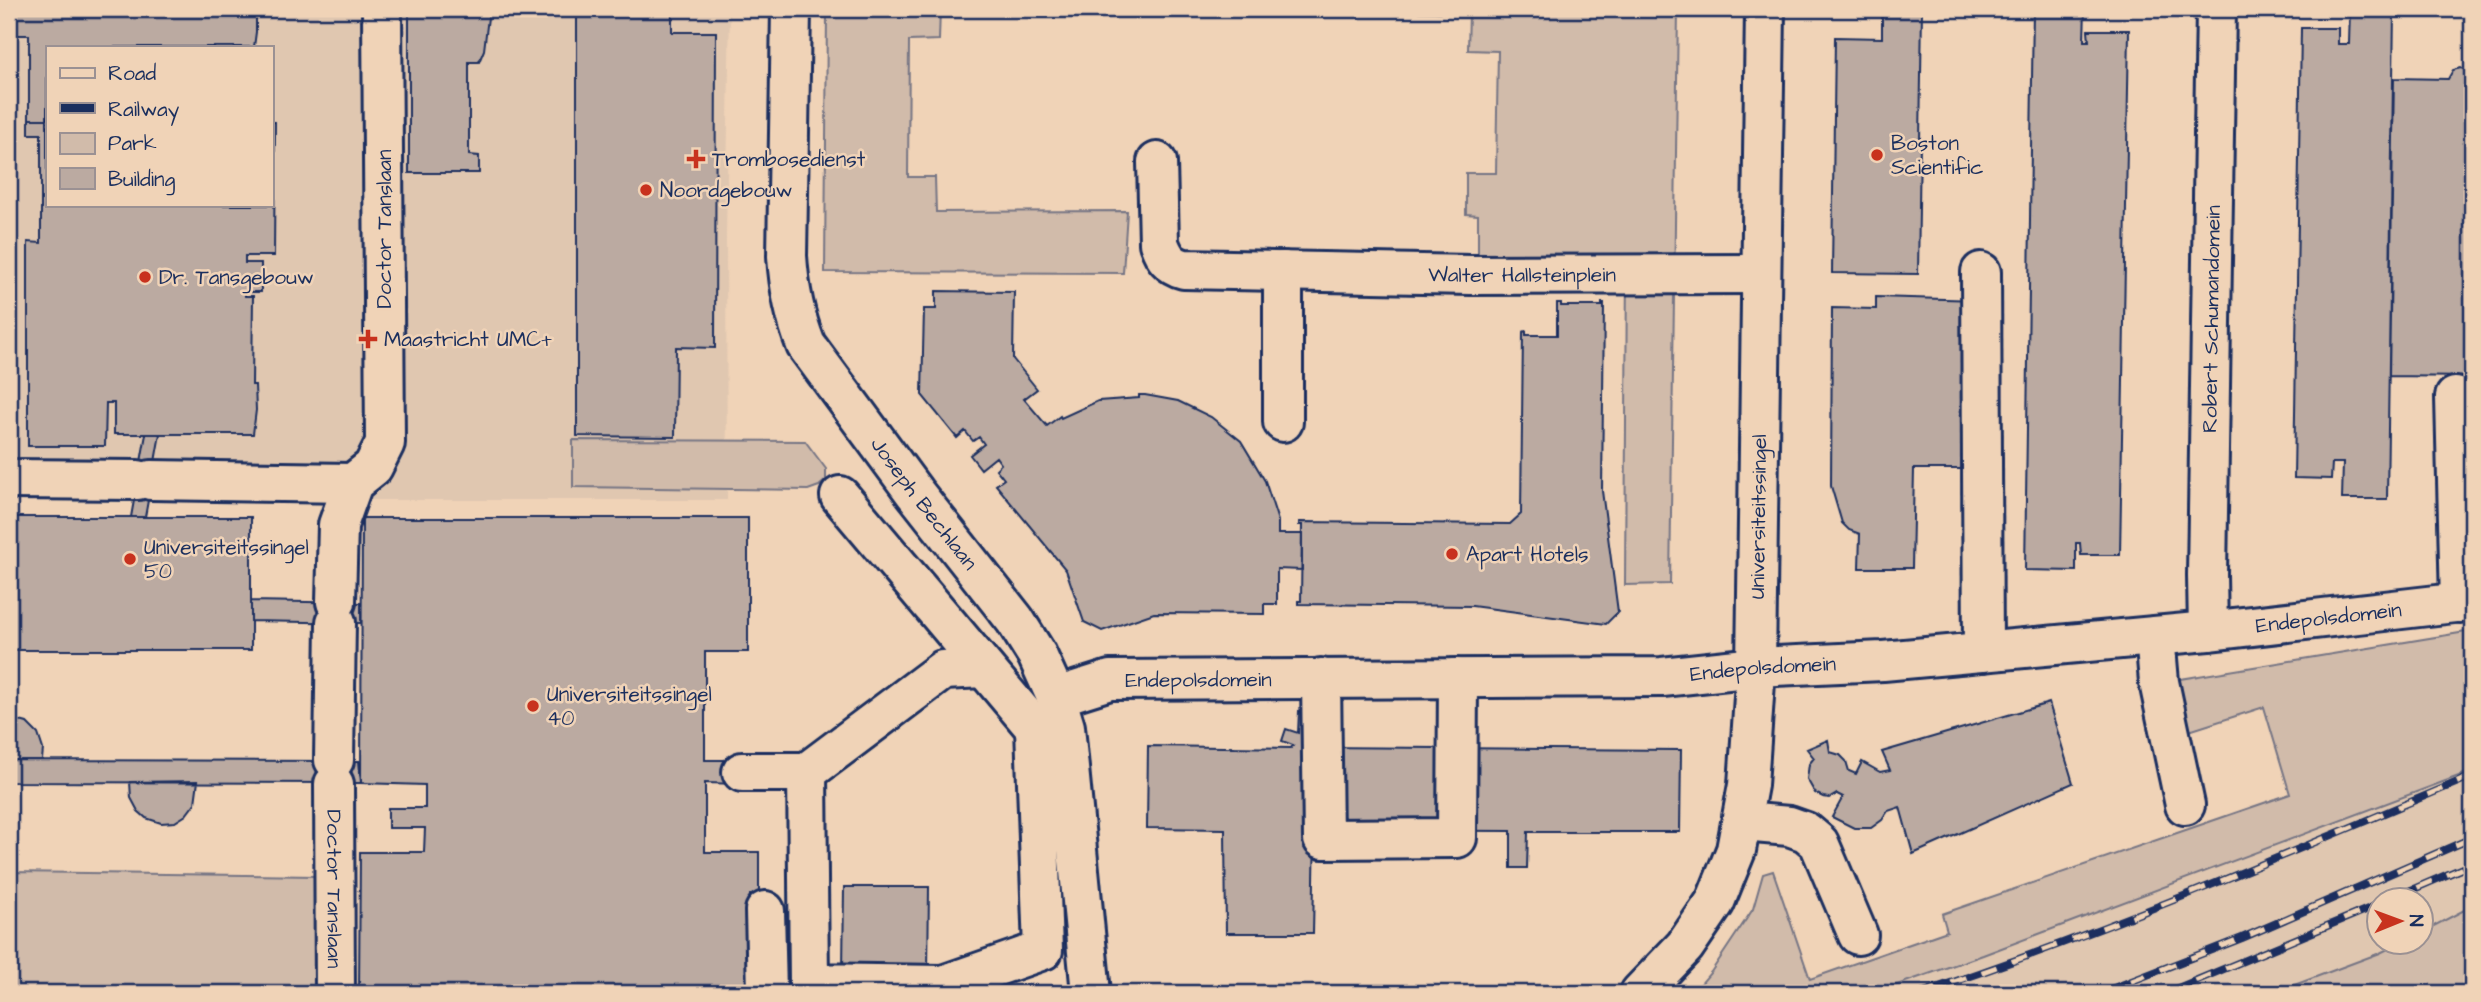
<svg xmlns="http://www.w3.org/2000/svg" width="2481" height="1002" viewBox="0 0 2481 1002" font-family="'Architects Daughter',sans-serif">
	<rect width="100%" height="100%" fill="#f0d3b7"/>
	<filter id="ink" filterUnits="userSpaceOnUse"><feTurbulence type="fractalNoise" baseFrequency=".0143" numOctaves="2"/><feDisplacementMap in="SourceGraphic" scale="14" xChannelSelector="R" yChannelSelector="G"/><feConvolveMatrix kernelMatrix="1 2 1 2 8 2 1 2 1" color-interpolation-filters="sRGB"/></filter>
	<g filter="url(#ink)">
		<path fill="#e0c7b0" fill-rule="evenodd" d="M9,9H730L726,238L727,500H268L9,497ZM47,47H271V205H47Z
			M2472,771V906L2422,932V900H2380V942L2400,943L2380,953L2273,993H1875L1983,955Z"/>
		<path fill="#d1bbaa" stroke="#767584" stroke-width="2" d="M827,9H940L939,40L909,41L908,177H935L936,212L1127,211L1123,273L825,272Z
			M1330,9H1678L1670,584L1625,585L1627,260H1478V215L1466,214V173H1496L1498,51L1468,50L1469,13Z
			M573,440L805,441L826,469V480L819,486L808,490L573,487Z
			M2472,631V771L1983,955L1874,993H1693L1711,972L1753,909L1763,874L1773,871L1810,979L1947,931L1942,914L2290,794L2264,707L2186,732L2174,680Z
			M9,872L316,876L315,993H9Z
			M2472,906V993H2273L2380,953L2400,943L2422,942V932Z"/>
		<path fill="#bbaaa1" stroke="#1b2f5e" stroke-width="2" d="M11,9H256V32L254,47H47V119H29V35H10Z
			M409,9H489L484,50L479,62H469V155L479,156V173H409Z
			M577,9H672V32H716L715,348L676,347L675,437L577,436Z
			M1882,9H1922L1918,274L1832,273L1835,37L1882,38Z
			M2033,9H2085L2084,41H2089L2088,30H2129L2120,555H2081L2080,543H2076V571L2025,570Z
			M2350,9L2394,10L2387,499H2342L2343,463H2332L2331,479L2294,478L2301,28H2338V44H2349Z
			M2461,68L2468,72L2472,79V377L2389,376L2394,78L2448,79L2453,70Z
			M29,119H47V205H271V122H275L274,256H245V263H261V292H245V296H253L252,385H255L256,410L253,434H114V403H106L105,446H28V242L41,243V134H29Z
			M936,291L1014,292L1013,359L1037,389L1024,399L1047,426L1060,416L1061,418L1098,401L1139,398V395H1145L1178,401L1211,417L1241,441L1265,481L1278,521V534H1302V570L1277,569V604H1264V614L1154,613L1102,631L1084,622L1066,570L996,485L1004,479L996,469L1001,464L996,457L981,469L970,455L984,444L979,437L973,441L965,431L957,438L922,395L924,309H936Z
			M1876,297L1978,300L1977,469H1914L1912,568H1859L1860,534L1849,530L1842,523L1831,486L1832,308L1876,309Z
			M1557,303H1561V306H1602V303H1604L1602,491L1618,612L1606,624L1472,606L1298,604V601H1301L1302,525H1299V522L1510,524L1521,514L1523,332L1526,331V335H1557Z
			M146,434H160L145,517H131Z
			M9,517H251V650H9Z
			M362,518H748V652H705V760H742V784L705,783V852H759V895H750L749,993H359L360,852H424L425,828H388V808H425V785L361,783Z
			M251,601L361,603V623L251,621Z
			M2049,703L2073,783L1913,854L1900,807L1888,811L1882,820L1871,828H1854L1832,817L1843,797L1837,794L1830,798L1823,797L1815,793L1807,779L1809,764L1814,758L1807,749L1828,740L1830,752L1840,755L1846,761L1849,771L1856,774L1862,762L1880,772L1890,770L1882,752Z
			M1299,711H1315V747L1681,750L1680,832H1528L1527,868H1511V831L1315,830L1313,933H1226L1225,829L1147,828L1148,746L1291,748L1293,745L1282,741L1286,729L1298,733Z
			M9,718L27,723L38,734L43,749L42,760H9Z
			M9,760L359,761L361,783L9,782Z
			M198,781L195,803L186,815L175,822L161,823L146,818L138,811L131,798L130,782Z
			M844,887H929L928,972H843Z"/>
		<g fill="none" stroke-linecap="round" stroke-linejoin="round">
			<g stroke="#1b2f5e" stroke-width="44">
				<g id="minor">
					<path id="s1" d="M791,9L787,256C789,288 794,315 806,345L915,493L1015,620L1037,655L1056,697L1065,727L1091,993"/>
					<path id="s2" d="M1157,162L1159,243C1164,257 1169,265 1184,269L1471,275L1760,274"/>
					<path d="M1981,272L1983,652"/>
					<path d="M2455,397L2460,603"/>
					<path d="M1283,422V271"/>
					<path d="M9,479L138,480"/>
					<path d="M151,480L353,483"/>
					<path d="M840,496L1035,728L1043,950L943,985"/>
					<path d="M336,602L338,525L353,483L373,467L385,443L382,9"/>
					<path id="s3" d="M2208,631L2207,575L2216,9"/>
					<path d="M2155,636L2159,682L2185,805"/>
					<path d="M1321,678L1323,839L1457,838L1458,681L1455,678"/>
					<path id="s4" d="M1056,697L1110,680L1662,677L1756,667L1883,661L2208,631L2472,601"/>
					<path d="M334,760L336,622"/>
					<path d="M742,772H807L809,983L943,985V993"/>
					<path d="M807,772L943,670L984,668"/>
					<path id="s5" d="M334,784L335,993"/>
					<path d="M1743,822L1789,826L1806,832L1819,843L1858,935"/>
					<path d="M765,911L767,993"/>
					<path id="s6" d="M1640,993L1685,946L1715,902L1736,850L1748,785L1756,667L1765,9"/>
				</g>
			</g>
			<use href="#minor" stroke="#f0d3b7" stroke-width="38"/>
			<g stroke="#1b2f5e" stroke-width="8">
				<path id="rail" d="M2388,900L2472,864
					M1921,993C2108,931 2290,853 2472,776
					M2101,993L2242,938L2472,838
					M2166,993L2380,904"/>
			</g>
			<use href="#rail" stroke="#f0d3b7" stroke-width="5" stroke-dasharray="16" stroke-linecap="butt"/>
		</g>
	</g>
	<g fill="#c8321e" stroke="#f0d3b7" stroke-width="2.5">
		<circle cx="1877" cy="155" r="7"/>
		<path d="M692.5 148.5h7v7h7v7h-7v7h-7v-7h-7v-7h7z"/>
		<circle cx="646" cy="190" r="7"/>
		<circle cx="145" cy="277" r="7"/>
		<path d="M364.5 328.5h7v7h7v7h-7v7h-7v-7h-7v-7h7z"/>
		<circle cx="1452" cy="554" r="7"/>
		<circle cx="130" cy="559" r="7"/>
		<circle cx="533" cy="706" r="7"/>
	</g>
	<g text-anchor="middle" stroke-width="5" stroke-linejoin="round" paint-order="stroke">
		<g font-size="21" fill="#1b2f5e" stroke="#f0d3b7" text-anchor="start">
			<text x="1891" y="150">Boston<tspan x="1891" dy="24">Scientific</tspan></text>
			<text x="712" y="166">Trombosedienst</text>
			<text x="660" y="197">Noordgebouw</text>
			<text x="159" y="284">Dr. Tansgebouw</text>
			<text x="384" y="346">Maastricht UMC+</text>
			<text x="144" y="554">Universiteitssingel<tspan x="144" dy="24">50</tspan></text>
			<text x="1466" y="561">Apart Hotels</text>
			<text x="547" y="701">Universiteitssingel<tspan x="547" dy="24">40</tspan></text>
		</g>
		<g font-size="21" fill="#1b2f5e" stroke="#f0d3b7">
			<text transform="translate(384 229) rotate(-90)" y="7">Doctor Tanslaan</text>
			<text dy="7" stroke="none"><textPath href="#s2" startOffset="457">Walter Hallsteinplein</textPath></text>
			<text dy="7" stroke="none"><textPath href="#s3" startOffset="312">Robert Schumandomein</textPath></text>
			<text dy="7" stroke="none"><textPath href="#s1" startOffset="536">Joseph Bechlaan</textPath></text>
			<text dy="7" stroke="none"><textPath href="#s6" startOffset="509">Universiteitssingel</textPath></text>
			<text dy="7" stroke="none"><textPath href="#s4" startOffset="1278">Endepolsdomein</textPath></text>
			<text dy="7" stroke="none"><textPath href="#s4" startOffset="710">Endepolsdomein</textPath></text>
			<text dy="7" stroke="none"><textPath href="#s4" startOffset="145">Endepolsdomein</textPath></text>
			<text dy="7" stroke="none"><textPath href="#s5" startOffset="105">Doctor Tanslaan</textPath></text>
		</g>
	</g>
	<rect width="2481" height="1002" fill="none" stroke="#f0d3b7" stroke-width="35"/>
	<rect x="18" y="18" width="2446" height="967" fill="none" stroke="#1b2f5e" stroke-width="2.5" filter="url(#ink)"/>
	<rect x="46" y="46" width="228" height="161" fill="#f0d3b7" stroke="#9b9193" stroke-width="2"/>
	<rect x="60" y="68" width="35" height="10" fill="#f0d3b7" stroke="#9b9193" stroke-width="2"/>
	<text x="108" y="80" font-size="21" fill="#1b2f5e">Road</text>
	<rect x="60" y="103" width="35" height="10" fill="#1b2f5e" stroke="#9b9193" stroke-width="2"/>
	<text x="108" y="116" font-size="21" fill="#1b2f5e">Railway</text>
	<rect x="60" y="133" width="35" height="21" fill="#d1bbaa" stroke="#9b9193" stroke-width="2"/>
	<text x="108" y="150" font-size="21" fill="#1b2f5e">Park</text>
	<rect x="60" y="168" width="35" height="21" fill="#bbaaa1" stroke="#9b9193" stroke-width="2"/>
	<text x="108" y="186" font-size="21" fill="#1b2f5e">Building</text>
	<g transform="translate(2400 921) rotate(89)"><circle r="33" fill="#f0d3b7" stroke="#9b9193" stroke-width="2"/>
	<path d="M0-5L12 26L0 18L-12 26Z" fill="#c8321e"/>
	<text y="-10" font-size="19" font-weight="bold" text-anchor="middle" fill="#1b2f5e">N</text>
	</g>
</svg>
